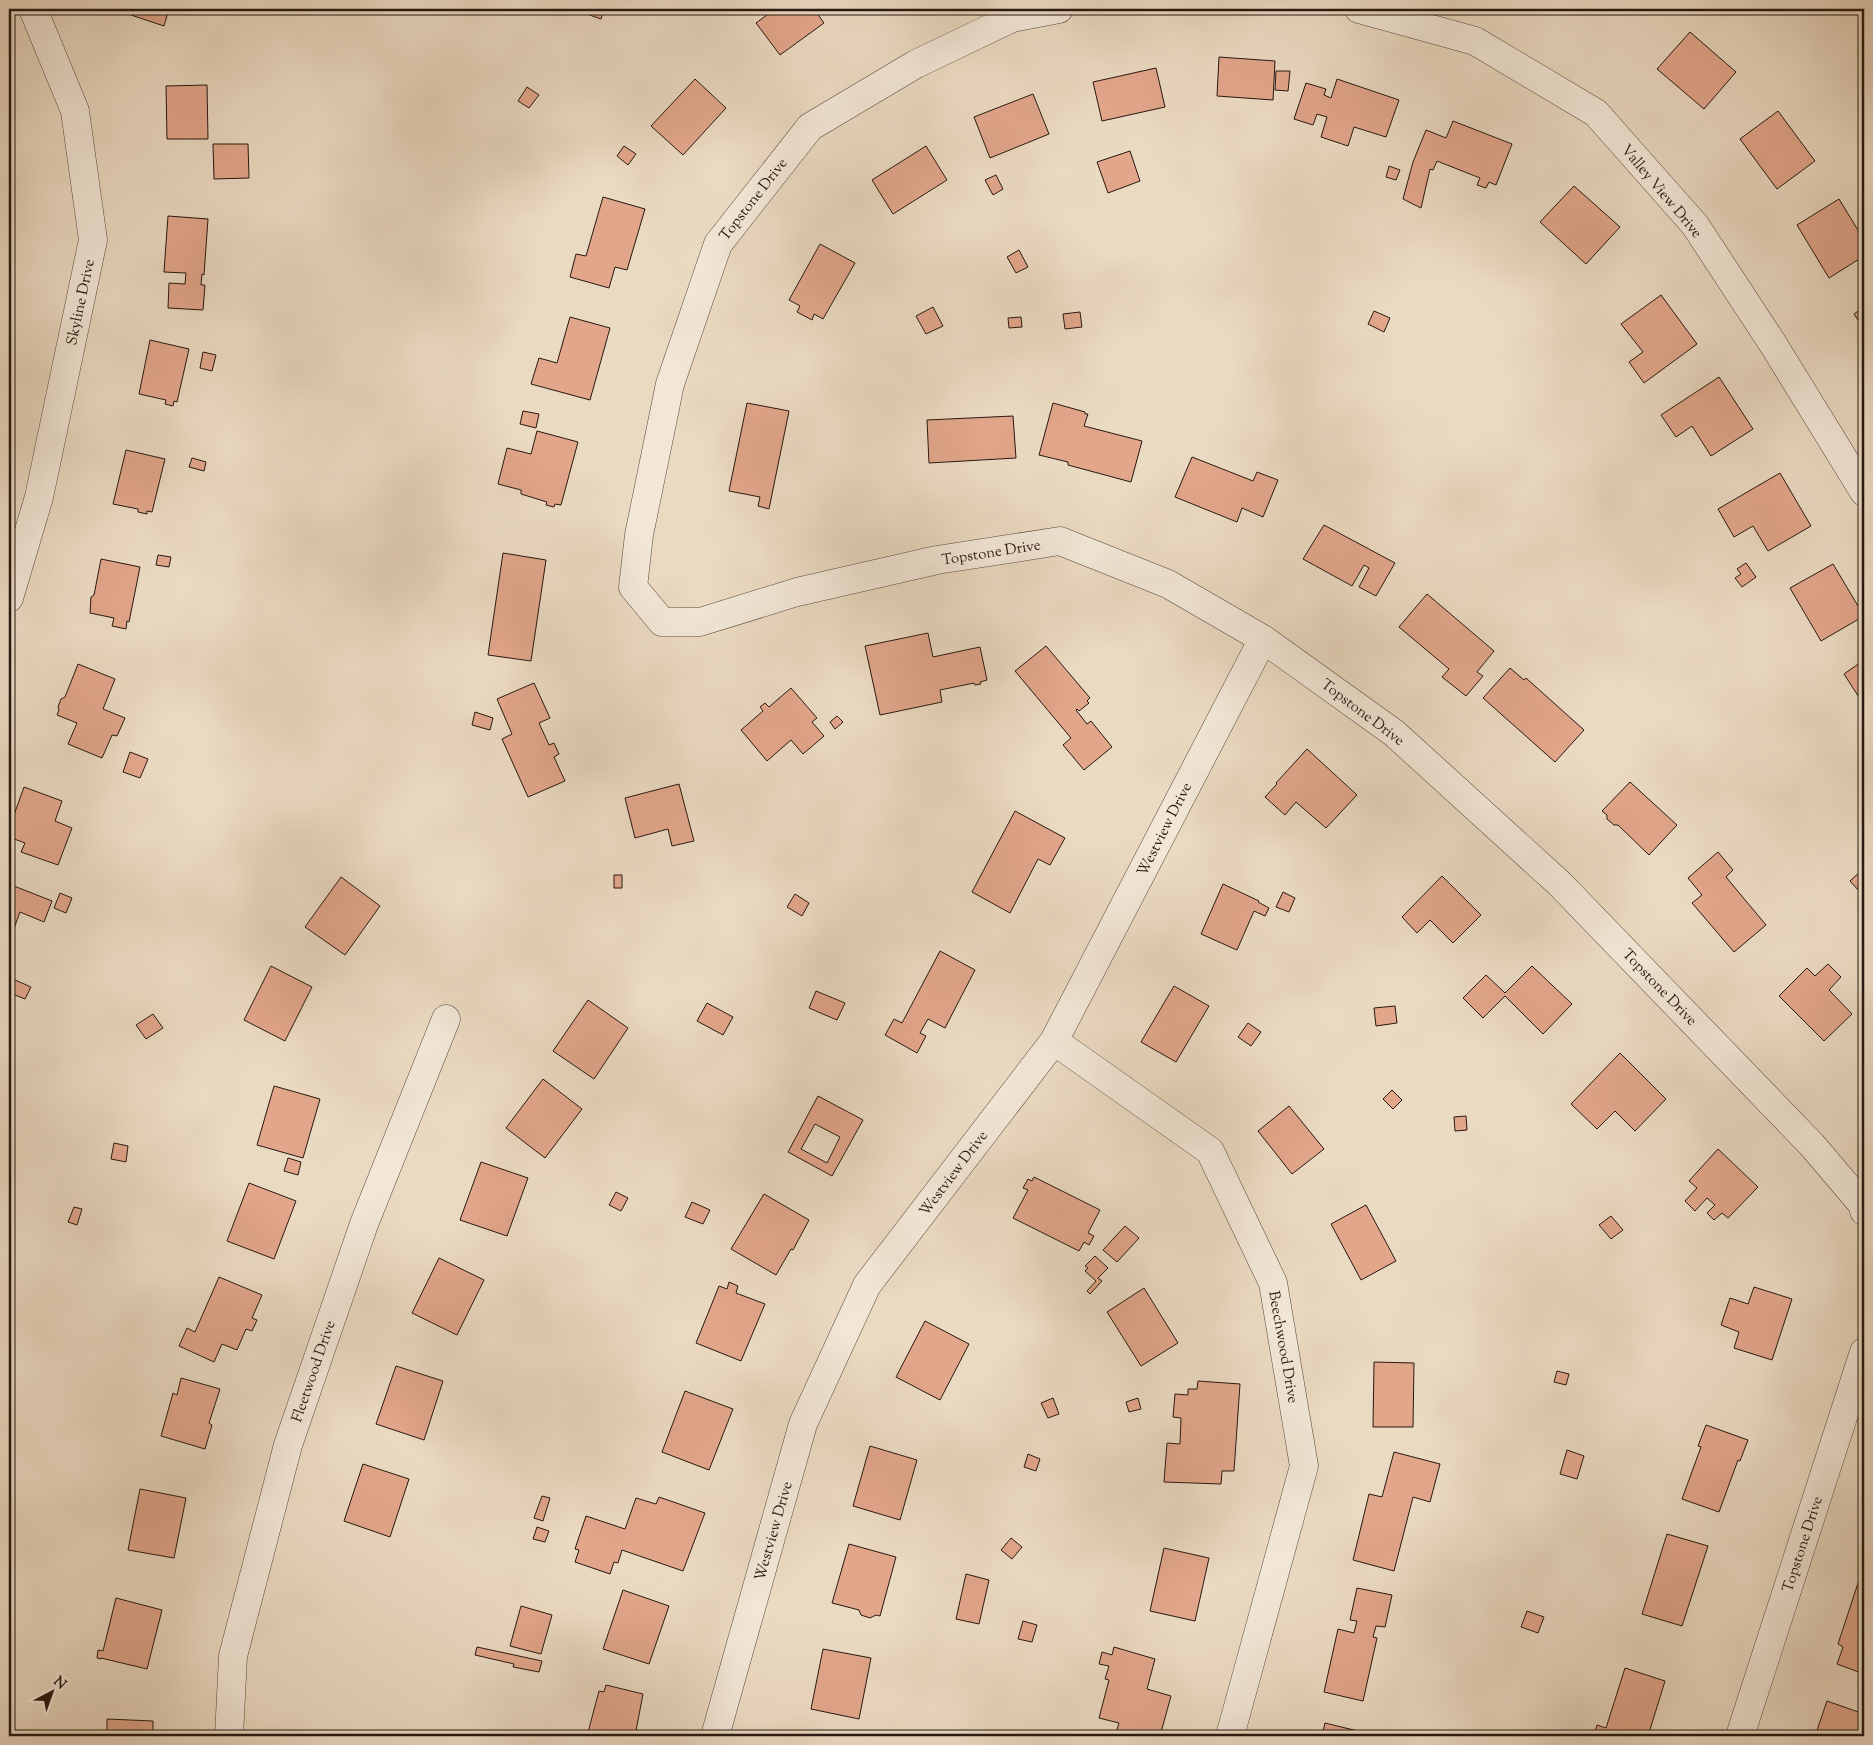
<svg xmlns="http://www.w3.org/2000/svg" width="1873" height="1745" viewBox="0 0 1873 1745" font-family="'Sorts Mill Goudy',serif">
	<rect width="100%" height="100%" fill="#ebdac2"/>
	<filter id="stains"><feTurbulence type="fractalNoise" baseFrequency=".004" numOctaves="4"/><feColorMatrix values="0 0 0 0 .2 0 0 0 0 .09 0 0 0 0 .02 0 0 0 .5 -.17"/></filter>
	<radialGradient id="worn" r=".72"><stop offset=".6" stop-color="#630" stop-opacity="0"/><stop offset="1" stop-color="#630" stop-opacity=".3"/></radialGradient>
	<path fill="#e2a68b" stroke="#261811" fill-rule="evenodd" d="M134,9H169L164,26L131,15Z
		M582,9H604L601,19L581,12Z
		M775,9H814L824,23L780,55L756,23Z
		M1628,9H1645L1643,15Z
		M1690,32L1736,72L1704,109L1657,69Z
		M1219,57L1275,61L1273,100L1217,96Z
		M1156,68L1165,107L1102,121L1093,82Z
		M1276,71H1290L1288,91L1275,90Z
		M695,79L726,108L683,155L651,126Z
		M1337,79L1399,100L1386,137L1354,127L1348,146L1321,137L1327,117L1317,114L1313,125L1294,119L1306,83L1326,89L1324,95L1331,98Z
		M207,85L208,139H167L166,86Z
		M527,87L539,95L529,108L518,101Z
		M1033,94L1049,134L990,158L974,117Z
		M1778,111L1815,161L1777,189L1740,139Z
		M1453,121L1512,144L1496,185L1489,182L1486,188L1477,185L1480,178L1437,161L1433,170L1430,169L1421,208L1403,199L1413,162L1426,130L1446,138Z
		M213,144H248L249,178L214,179Z
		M624,146L636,154L628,165L617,156Z
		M926,146L947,180L893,214L872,180Z
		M1130,151L1140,181L1108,193L1097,162Z
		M1389,166L1400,170L1396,180L1386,177Z
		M996,175L1003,189L993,195L985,180Z
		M1574,186L1620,227L1586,264L1540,222Z
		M603,197L645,209L627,270L615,267L609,288L570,277L576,254L586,256Z
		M1839,199L1864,240V256L1829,278L1797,225Z
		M168,216L208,219L204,275L202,274L201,285H205L203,310L168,308L169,283L185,284L186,273L164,272Z
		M820,244L855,263L823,319L814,314L812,320L797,312L800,306L789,300Z
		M1019,250L1028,267L1016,273L1007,257Z
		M1661,295L1697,344L1644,383L1629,362L1643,352L1621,324Z
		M933,307L943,326L926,334L916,316Z
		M1864,307V329L1854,314Z
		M1374,311L1390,318L1384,332L1368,324Z
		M1080,312L1082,327L1065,329L1063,314Z
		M570,317L610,328L590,400L531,384L539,358L557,363Z
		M1021,317L1022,327L1009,328L1008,318Z
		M150,340L189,349L177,402L174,401L173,406L165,404L166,400L139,394Z
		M203,352L216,355L212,371L200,368Z
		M1719,377L1753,429L1711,456L1692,426L1676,437L1661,415Z
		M747,403L789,411L769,509L758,506L760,497L729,491Z
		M1053,403L1085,412V414H1088L1084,426L1142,441L1131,482L1068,465V462L1039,455Z
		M523,411L539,414L536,428L520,424Z
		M1013,416L1016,458L929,463L927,420Z
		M537,431L578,442L561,505L555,504L554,507L546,505L547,502L521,494V490L498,484L507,448L531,454Z
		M126,450L165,459L152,512L147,511V514L138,512V509L113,504Z
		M1192,457L1253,481L1257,472L1278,480L1263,517L1242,508L1237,522L1175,497Z
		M192,458L206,462L204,471L189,467Z
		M1780,473L1811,526L1768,551L1753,526L1734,537L1718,509Z
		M1324,525L1395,563L1376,596L1359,587L1369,568L1364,565L1352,586L1303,559Z
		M503,553L546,560L531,661L488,655Z
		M158,555L171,557L169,567L156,565Z
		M101,559L140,567L129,622L127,621L126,629L112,626L114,618L90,613L91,597L94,595Z
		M1746,563L1756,577L1742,587L1735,578L1741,574L1737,569Z
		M1833,564L1864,616L1821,641L1790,588Z
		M1427,594L1494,651L1477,672L1483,676L1466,696L1442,677L1449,669L1399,627Z
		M928,633L933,657L980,647L987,680L980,682L981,684L975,685L974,683L940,690L942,702L880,715L865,646Z
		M1046,646L1090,698L1087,701L1089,703L1079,711L1077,709L1076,710L1087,724L1091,721L1112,747L1084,770L1063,745L1071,738L1015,671Z
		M1864,660V705L1844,674Z
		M78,664L115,679L103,709L125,718L117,736L112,735L102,758L68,744L77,723L57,715L59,710L58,707L61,699L65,697Z
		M1510,668L1524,680L1526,678L1584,730L1555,762L1483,698Z
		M534,683L550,718L539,723L549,745L554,743L559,754L554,757L565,781L528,797L502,739L512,734L497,699Z
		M791,688L817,718L812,722L824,736L803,754L791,740L767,761L741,730L763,711L760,707L765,703L769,707Z
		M475,712L493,718L490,730L472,725Z
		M837,716L843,722L835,729L830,722Z
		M1307,749L1357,795L1326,828L1296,802L1285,815L1265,797L1277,784L1276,783Z
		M130,752L148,759L140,778L123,772Z
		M1630,782L1677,825L1649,855L1618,825H1614L1607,819V815L1602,811Z
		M679,784L694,841L672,846L668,829L635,838L625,798Z
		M24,787L62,801L55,821L72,828L58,865L21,852L25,843L9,837V829Z
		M1015,811L1065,838L1050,865L1038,859L1010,913L972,892Z
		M1718,852L1733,870L1726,877L1766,925L1734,952L1692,903L1702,895L1688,878Z
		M1862,870L1864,872V886L1859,891L1850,881Z
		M614,875H622V888H614Z
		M1442,876L1481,915L1453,943L1430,920L1417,933L1402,917Z
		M341,877L380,906L345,955L305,927Z
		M9,884L52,901L44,922L20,912L9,942Z
		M1223,884L1259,901L1258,902L1269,908L1265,916L1254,911L1237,950L1201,934Z
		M1283,892L1295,898L1289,912L1276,907Z
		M60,893L72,898L66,913L54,908Z
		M795,894L809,903L802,916L787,907Z
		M940,951L975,970L945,1028L928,1019L920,1033L926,1036L917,1053L885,1035L894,1019L902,1023Z
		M1828,964L1841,977L1829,990L1852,1014L1824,1041L1779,996L1807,968L1815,976Z
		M271,966L312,987L285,1041L244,1020Z
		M1532,966L1572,1004L1543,1034L1505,996L1483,1018L1463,998L1486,975L1505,993Z
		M15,980L31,987L25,999L10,993Z
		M1174,986L1209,1006L1176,1062L1141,1042Z
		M816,991L845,1003L837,1020L809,1008Z
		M588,1000L628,1028L594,1079L553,1051Z
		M707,1003L733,1017L723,1035L697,1021Z
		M1395,1006L1397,1023L1376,1026L1374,1008Z
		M153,1014L163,1028L146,1039L136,1025Z
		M1248,1023L1261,1032L1251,1046L1238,1037Z
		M1620,1053L1666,1099L1635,1131L1615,1111L1597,1129L1571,1104Z
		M543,1079L582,1109L545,1158L506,1128Z
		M274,1086L320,1099L303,1158L257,1145Z
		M1392,1090L1402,1100L1393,1109L1383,1099Z
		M818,1096L863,1120L832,1176L788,1152ZM815,1124L840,1137L827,1163L801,1149Z
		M1289,1106L1324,1149L1292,1174L1258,1131Z
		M1466,1116L1467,1130L1455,1131L1454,1117Z
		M114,1143L128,1146L126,1162L111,1159Z
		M1718,1149L1758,1187L1728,1218L1722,1213L1714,1220L1707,1213L1715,1205L1707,1198L1695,1211L1685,1201L1697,1188L1689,1181Z
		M288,1158L301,1162L298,1175L284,1171Z
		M481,1162L528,1178L507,1236L460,1220Z
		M1034,1177L1100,1210L1088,1233L1094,1236L1089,1245L1084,1242L1079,1251L1013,1218L1028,1190L1023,1188L1028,1179L1032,1181Z
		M249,1183L296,1201L274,1259L227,1241Z
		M616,1192L628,1198L621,1211L609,1205Z
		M764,1194L809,1220L793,1250L791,1249L776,1275L731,1249Z
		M692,1202L710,1210L703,1224L685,1217Z
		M1366,1205L1396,1261L1361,1280L1331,1224Z
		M74,1207L82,1209L77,1225L68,1222Z
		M1611,1216L1623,1230L1611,1239L1599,1225Z
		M1125,1226L1139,1238L1117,1262L1103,1250Z
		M1095,1256L1108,1268L1098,1278L1102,1281L1090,1294L1087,1291L1096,1281L1085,1271L1088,1268L1085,1266Z
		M439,1258L484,1280L457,1335L412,1313Z
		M219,1277L262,1295L252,1318L257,1320L252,1331L246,1329L237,1350L222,1344L214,1362L179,1346L187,1328L195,1332Z
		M729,1282L738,1286L736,1293L765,1304L741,1361L696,1343L719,1286L727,1289Z
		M1754,1287L1792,1299L1772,1360L1734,1348L1739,1332L1721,1325L1730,1298L1748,1304Z
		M1144,1288L1178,1343L1141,1366L1107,1312Z
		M925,1321L969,1344L940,1400L896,1377Z
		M1374,1362L1414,1363L1413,1427H1373Z
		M396,1366L443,1381L424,1440L376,1424Z
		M1557,1371L1569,1374L1566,1385L1554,1382Z
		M181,1378L220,1389L209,1423L212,1425L205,1449L161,1436L173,1393L177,1395Z
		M1198,1381L1240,1384L1234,1471H1222L1221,1484L1164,1482L1167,1443L1180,1444L1181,1418L1173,1417L1175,1394L1188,1395V1389H1197Z
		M685,1391L733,1409L709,1470L662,1452Z
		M1053,1398L1059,1414L1048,1418L1041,1403Z
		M1138,1398L1141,1409L1129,1412L1126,1402Z
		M1706,1425L1748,1440L1740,1461L1738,1460L1719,1512L1682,1499L1701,1447L1698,1446Z
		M870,1446L917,1460L900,1520L853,1506Z
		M1567,1450L1584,1456L1577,1479L1560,1474Z
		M1394,1452L1440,1464L1430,1502L1413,1497L1394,1571L1353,1560L1369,1494L1382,1497Z
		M1028,1454L1040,1459L1036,1471L1024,1467Z
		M363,1464L409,1479L390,1537L344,1521Z
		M140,1489L186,1498L174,1558L128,1550Z
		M542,1496L550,1498L543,1521L534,1518Z
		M659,1497L705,1513L683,1571L622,1550L618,1563L614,1562L610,1574L575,1562L579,1550L575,1549L586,1516L625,1529L636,1498L656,1504Z
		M537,1527L549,1531L545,1542L533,1539Z
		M1667,1534L1708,1546L1682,1626L1642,1614Z
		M1011,1538L1022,1547L1012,1559L1001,1550Z
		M849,1544L896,1557L880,1616L876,1615L870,1618L861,1615L859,1610L832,1603Z
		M1164,1548L1209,1558L1195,1621L1150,1611Z
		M966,1574L989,1580L979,1624L956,1619Z
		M1858,1583L1864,1585V1674L1837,1664L1843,1647L1838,1644Z
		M1357,1588L1392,1595L1385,1627L1376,1626L1373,1637L1377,1638L1363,1701L1324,1692L1338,1629L1354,1633L1357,1621L1350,1620Z
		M623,1590L669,1606L649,1664L603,1649Z
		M116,1598L162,1610L147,1669L101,1658V1659L97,1658L98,1650L103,1651Z
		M521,1606L552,1615L541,1654L510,1646Z
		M1527,1611L1544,1617L1538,1633L1521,1627Z
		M1023,1621L1037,1625L1032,1642L1018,1639Z
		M477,1647L542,1661L539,1672L513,1667L514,1664L475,1655Z
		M1114,1647L1155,1659L1147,1689L1171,1696L1160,1736H1115L1119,1723L1099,1718L1109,1680L1105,1679L1109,1666L1099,1664L1102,1652L1112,1655Z
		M823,1649L871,1658L859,1719L811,1709Z
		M1625,1668L1665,1681L1648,1736L1627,1735V1736H1594L1597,1725L1606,1728Z
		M1862,1676L1864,1677V1689L1858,1687Z
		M606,1685L643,1694L635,1736H587L599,1691L604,1692Z
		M1827,1701L1864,1714L1858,1736H1815Z
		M107,1719L153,1721V1736H107Z
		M1325,1723L1362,1732L1361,1736H1322Z"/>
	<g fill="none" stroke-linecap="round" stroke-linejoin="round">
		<g stroke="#57483d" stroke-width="29">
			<path id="minor" d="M1059,9L1012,18L916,64L810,127L718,244L670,384L639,535L633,587L662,622H700L797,592L937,560L1060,541L1168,584L1263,639L1394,733L1560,884L1812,1145L1863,1205L1864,1211
				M1359,9L1475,41L1596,113L1695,225L1773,344L1864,492
				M9,598L39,497L93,240L75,111L33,9
				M1054,1041L1210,1151L1273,1283L1304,1466L1230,1736
				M229,1736L233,1656L288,1445L364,1224L446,1019
				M715,1736L803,1424L867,1285L1054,1041L1263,639
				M1740,1736L1864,1352"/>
		</g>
		<use href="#minor" stroke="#f2e7d7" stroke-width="28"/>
	</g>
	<g text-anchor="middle" stroke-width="4.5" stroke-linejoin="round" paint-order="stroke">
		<g font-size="15" fill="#261811" stroke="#f2e7d7">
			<text transform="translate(1662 191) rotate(50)" y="5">Valley View Drive</text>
			<text transform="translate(753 199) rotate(-52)" y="5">Topstone Drive</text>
			<text transform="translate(80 302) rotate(-78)" y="5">Skyline Drive</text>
			<text transform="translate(991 552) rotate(-9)" y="5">Topstone Drive</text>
			<text transform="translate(1363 712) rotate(37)" y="5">Topstone Drive</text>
			<text transform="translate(1164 829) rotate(-63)" y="5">Westview Drive</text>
			<text transform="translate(1660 987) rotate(46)" y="5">Topstone Drive</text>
			<text transform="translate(953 1173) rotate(-53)" y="5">Westview Drive</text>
			<text transform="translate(1284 1347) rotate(80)" y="5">Beechwood Drive</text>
			<text transform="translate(313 1371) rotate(-71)" y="5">Fleetwood Drive</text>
			<text transform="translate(773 1531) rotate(-74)" y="5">Westview Drive</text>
			<text transform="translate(1802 1544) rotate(-72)" y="5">Topstone Drive</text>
		</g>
	</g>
	<rect width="1873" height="1745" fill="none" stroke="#ebdac2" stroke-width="30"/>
	<rect x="10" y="10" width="1853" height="1725" fill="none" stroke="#261811" stroke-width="2.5"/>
	<rect x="15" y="15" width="1843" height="1715" fill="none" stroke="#261811"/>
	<g transform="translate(52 1692) rotate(41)" stroke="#f2e7d7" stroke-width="4" paint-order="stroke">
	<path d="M0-4L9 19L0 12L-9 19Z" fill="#261811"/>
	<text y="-8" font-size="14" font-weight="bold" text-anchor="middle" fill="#261811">N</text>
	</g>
	<rect width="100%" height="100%" filter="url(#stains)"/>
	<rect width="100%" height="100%" fill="url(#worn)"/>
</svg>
